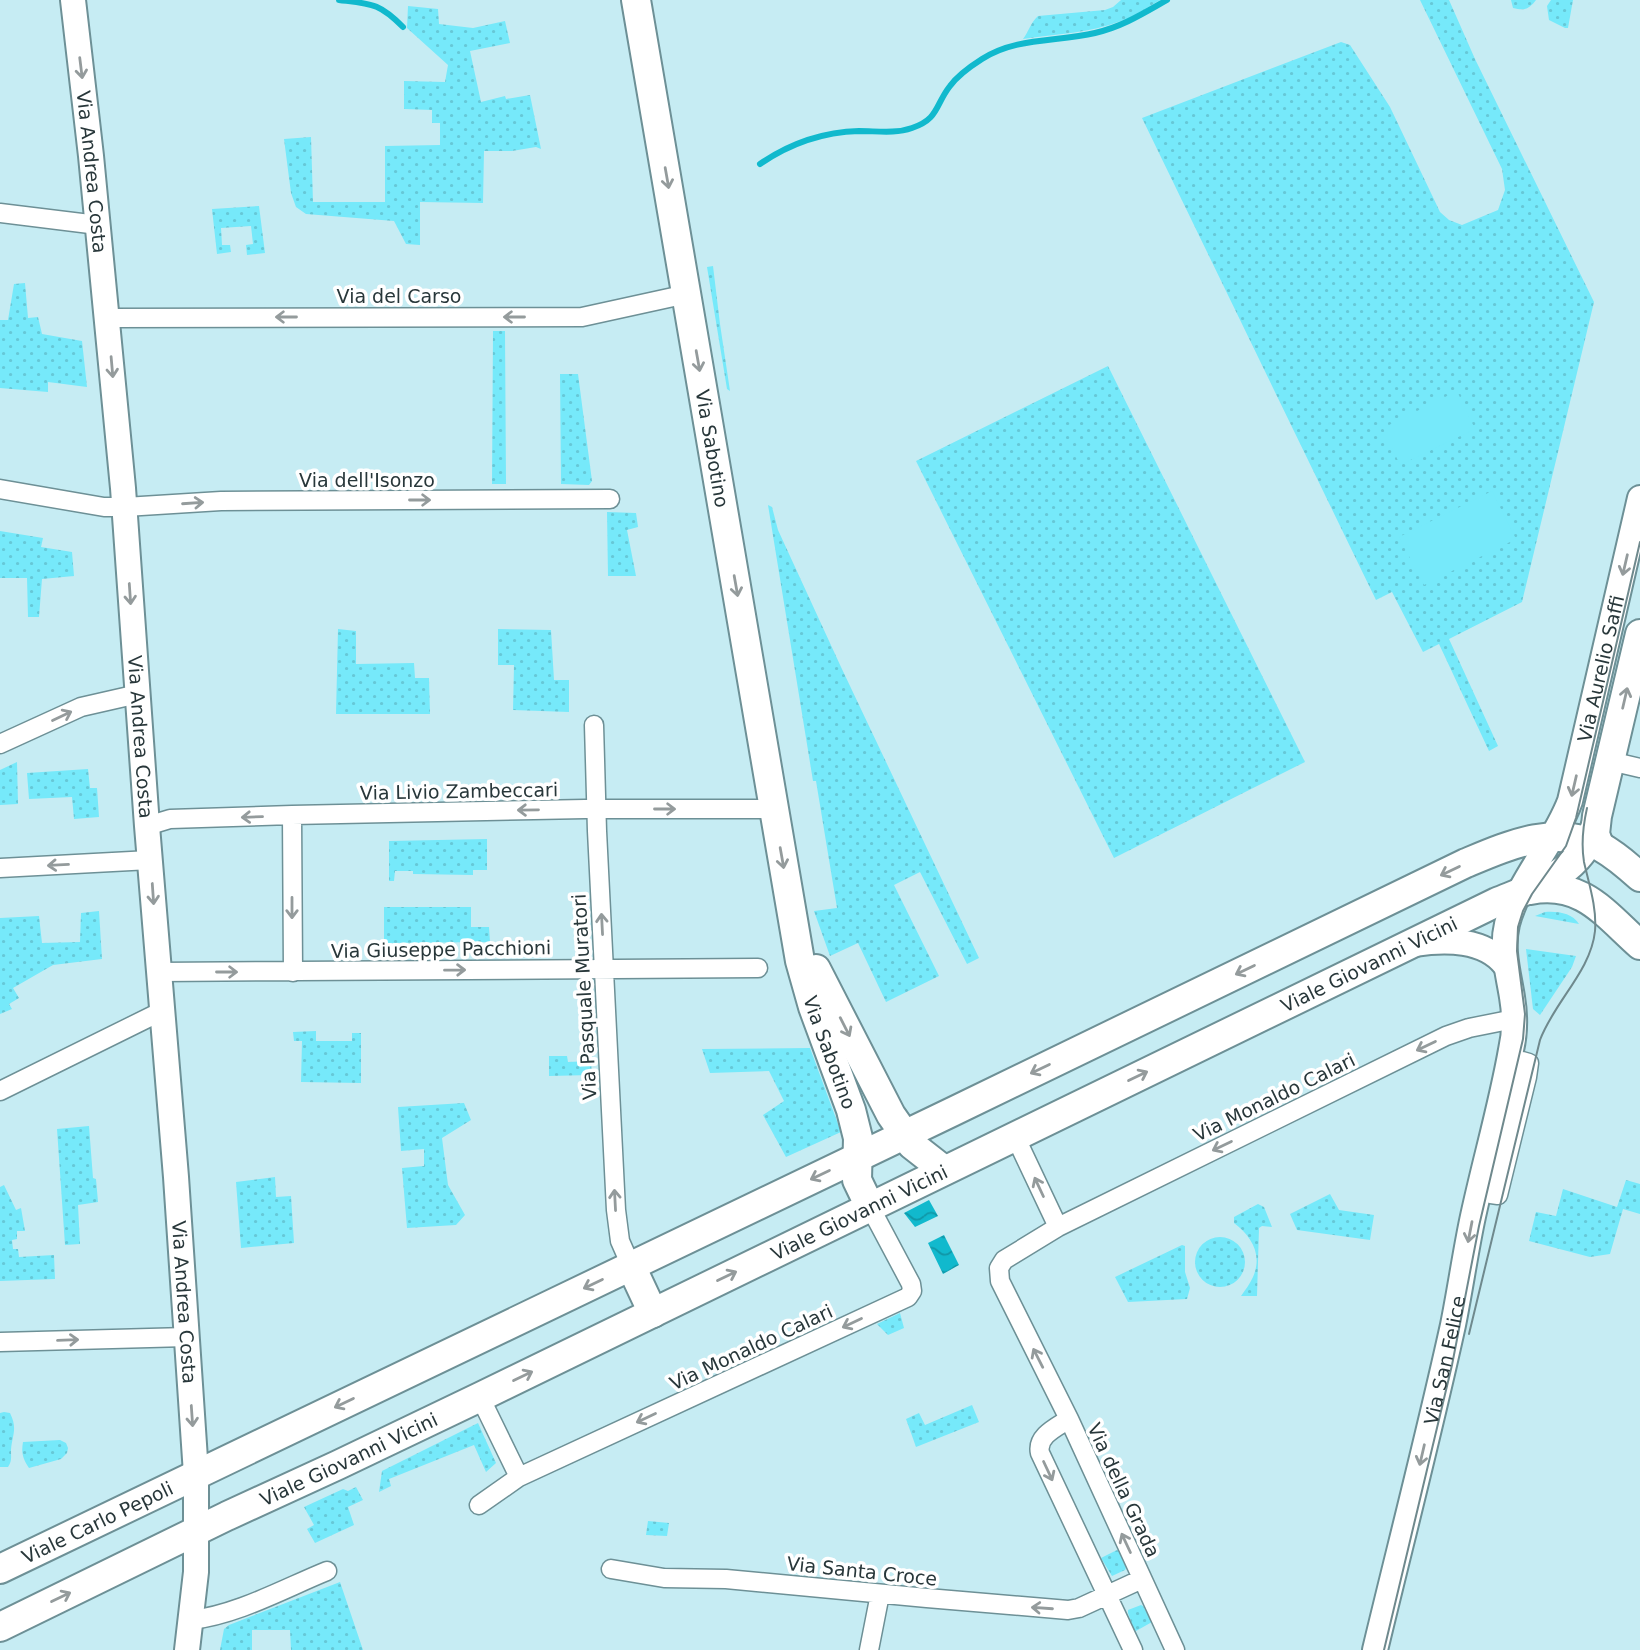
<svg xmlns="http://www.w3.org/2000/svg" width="1640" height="1650" viewBox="0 0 1640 1650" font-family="'DejaVu Sans',sans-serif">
	<defs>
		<pattern id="green-dots" width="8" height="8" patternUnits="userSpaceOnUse" patternTransform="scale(1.75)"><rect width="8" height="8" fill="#76e9fa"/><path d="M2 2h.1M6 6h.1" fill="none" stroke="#66c8d7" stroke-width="1.8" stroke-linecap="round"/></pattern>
		<pattern id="water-waves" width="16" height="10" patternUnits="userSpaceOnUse" patternTransform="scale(1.75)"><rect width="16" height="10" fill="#11b9cd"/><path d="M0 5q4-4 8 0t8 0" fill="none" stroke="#1097a7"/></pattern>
	</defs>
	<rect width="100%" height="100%" fill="#c6ecf3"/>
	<path fill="url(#green-dots)" d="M1121,0H1160C1148,7 1135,16 1121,21C1090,33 1056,34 1023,39C1029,31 1031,22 1038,16L1105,10L1113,7Z
		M1420,0H1449L1475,59L1594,302L1522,602L1449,639L1498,746L1489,751L1439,644L1423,652L1392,592L1376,600L1142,118L1341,42L1350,45L1390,107L1440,212L1449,220L1462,225L1498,210L1505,190L1502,169Z
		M1511,0H1536C1529,9 1525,11 1513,8Z
		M1551,0H1573L1568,28H1565L1549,20L1547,6Z
		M408,6L438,9L439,24L473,28L505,21L510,43L470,51L481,102L505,96L506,99L530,95L541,149L536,147L512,151H484L483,203L420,202V245L406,244L394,221L306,214L296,207L291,193L284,139L311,137L313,202H385V146L440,145V123H432V110L404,109V81L445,82L448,65L407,28Z
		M259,206L265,253L247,255L246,245L253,244L251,226L221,228L222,245H230L231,252L217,254L212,209Z
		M713,266L720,324L730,391L727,389L707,267Z
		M25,283L28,318L38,317L42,334L82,341L87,387L48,382V392L0,388V320H8L14,284Z
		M493,331H505L506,484H492Z
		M1108,366L1305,762L1114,858L916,461Z
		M560,374H578L592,481L589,485L561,484Z
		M768,505L772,507L778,530L841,667L979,958L967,964L920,872L894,885L939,976L886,1002L858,943L830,956L814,911L837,908L816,781H813Z
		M607,512L636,513L638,527L627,530L636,576H608Z
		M0,531L43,538L41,547L72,552L74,576L42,579L39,617H28L27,578H0Z
		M338,629L356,631V664L414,663L415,678H429L430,714H336Z
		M498,629L551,630L554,680H569V712L513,710L514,665H498Z
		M17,762L18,804L0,805V770Z
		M88,769L90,788H97L99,817L74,819L72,797L29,799L27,773Z
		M487,839V870H473V875L413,874V871H395L394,881H389V841Z
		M384,907H471V927H489L490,942L384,943Z
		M99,911L102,959L53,965L13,988L19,998L9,1004L12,1009L0,1014V918L39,916L42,943L80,942L81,913Z
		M1545,912C1558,911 1572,913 1579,924L1535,916Z
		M1526,949L1576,956L1572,967L1540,1015L1533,1009Z
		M316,1031V1041H352V1033H361V1083L301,1082L302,1041H294L293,1032Z
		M810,1048L841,1132L786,1157L763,1115L784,1101L769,1071L710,1073L702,1049Z
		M549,1056H567L568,1062L591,1061L592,1075L549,1076Z
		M464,1103L471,1120L442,1138L448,1185L465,1215L456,1225L407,1228L402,1168L424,1166V1149L401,1151L398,1107Z
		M89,1126L93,1178L96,1179L98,1202L78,1205L80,1244L65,1245L57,1129Z
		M275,1177L276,1197L291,1196L294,1243L241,1248L236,1182Z
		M1626,1180L1640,1184V1214L1623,1209L1610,1254L1590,1257L1529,1241L1536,1212L1556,1216L1563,1189L1617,1207Z
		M4,1185L16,1210L21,1208L25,1231H17V1239L12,1240L13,1249H18L19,1257L54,1255L55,1279L0,1281V1187Z
		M1330,1194L1339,1210L1374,1215L1370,1240L1297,1230L1290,1214Z
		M1258,1204L1264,1207L1272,1227L1262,1226L1259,1228L1257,1296H1241C1245,1290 1250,1284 1253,1277C1263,1254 1251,1236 1234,1223V1217Z
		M1195 1262a25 25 0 1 1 50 0a25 25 0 1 1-50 0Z
		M1182,1245L1185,1246V1272L1190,1288L1187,1299L1128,1302L1115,1277Z
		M900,1313L904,1328L888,1335L877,1324Z
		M972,1405L979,1422L916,1447L906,1419L919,1413L925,1425Z
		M4,1412L10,1413C18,1429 12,1435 11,1450C11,1458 12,1461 8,1467H0V1413Z
		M478,1423L496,1463L486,1472L474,1445L389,1479L391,1486L379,1492L382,1471Z
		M60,1440L66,1443L68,1448L67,1453L61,1459L29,1468C23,1459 21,1453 23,1442Z
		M356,1487L363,1500L348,1507L354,1525L315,1543L307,1529L314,1525L304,1507L343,1489L348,1491Z
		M648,1521L669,1523L667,1536L646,1535Z
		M1117,1550L1119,1551L1126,1568L1125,1570L1112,1576L1101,1558Z
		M340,1582L363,1650H291L290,1630H252V1650H220L224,1629L229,1625Z
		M1141,1605L1143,1606L1152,1622L1136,1631L1134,1630L1128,1613V1610Z"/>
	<path fill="#76e9fa" d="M1457,391L1475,429L1400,465L1383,428Z
		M1492,491L1516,539L1424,585L1399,537Z"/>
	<path fill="url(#water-waves)" d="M929,1200L938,1216L915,1227L904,1213Z
		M944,1235L959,1265L943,1274L928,1243Z"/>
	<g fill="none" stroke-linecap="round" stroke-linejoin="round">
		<path stroke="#11b9cd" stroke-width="6" d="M339,0C372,4 379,3 403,27
			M760,164C789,144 824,132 859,131C877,131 895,134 912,128C939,119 935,105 950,86C958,75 971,66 982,59C1016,37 1057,42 1095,33C1122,27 1144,13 1167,0"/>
		<g stroke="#6d9096" stroke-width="21">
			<path id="street" d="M0,213L98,225
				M108,318L582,317L687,294
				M0,489L104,507H125L221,501L610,499
				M594,725L597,831L616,1210L620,1241L631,1266
				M0,744L81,707L138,694
				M1610,761L1640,768
				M292,815L293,972
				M147,826L170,819L292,815L585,809H773
				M0,868L150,860
				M159,972L758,968
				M1522,1061L1529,1063L1527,1077L1498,1195L1491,1194L1494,1180Z
				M0,1091L162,1011
				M1015,1136L1058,1227L1446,1036L1469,1028L1514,1019
				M1058,1227L1004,1260L999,1268L1000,1281L1069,1419L1175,1650
				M0,1342L187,1337
				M480,1397L519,1477
				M1069,1419C1057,1427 1036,1436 1040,1453L1133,1650
				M479,1505L519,1477L908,1297L912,1291L911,1284L870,1207
				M611,1569L664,1578L726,1579L927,1598L1068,1610L1079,1608L1142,1579
				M191,1620C237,1615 285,1588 327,1571
				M869,1650L880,1594"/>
		</g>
		<g stroke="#6d9096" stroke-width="28">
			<g id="secondary">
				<path id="s1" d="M73,0L91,156L123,488L147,826L176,1177L196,1474V1572L187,1650"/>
				<path d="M1415,944C1445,939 1485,939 1505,965"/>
				<path id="s2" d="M1375,1650C1401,1542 1429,1434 1453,1325C1460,1290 1465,1255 1472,1221C1484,1164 1501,1107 1511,1050C1515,1033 1515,1015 1512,997C1508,972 1501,949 1507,924C1518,881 1554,844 1570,801L1640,498"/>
			</g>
		</g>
		<g stroke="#6d9096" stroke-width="32">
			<g id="primary">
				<path id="s3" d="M636,0L800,961L813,1007L851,1110L858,1138L857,1180L870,1207"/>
				<path d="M1599,845L1595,834L1597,816L1640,634"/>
				<path d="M1530,890C1582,880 1605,914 1640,945"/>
				<path d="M816,969L891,1115L912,1145L944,1170"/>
				<path d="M631,1266L653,1313"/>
				<path id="s4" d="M0,1569L952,1112L1466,863C1509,845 1556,824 1601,847C1615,855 1628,866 1640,877"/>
				<path id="s5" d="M0,1627L227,1516L338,1465L480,1397L1497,902C1539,885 1578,874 1595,828"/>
			</g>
		</g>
		<use href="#street" stroke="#fff" stroke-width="18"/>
		<use href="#secondary" stroke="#fff" stroke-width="24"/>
		<use href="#primary" stroke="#fff" stroke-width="28"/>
		<path stroke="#6f898d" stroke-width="2" d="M1469,1334L1540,1040C1554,1002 1591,971 1595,931C1597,908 1589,884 1584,862C1581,844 1583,826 1587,808
			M1384,1650L1452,1365L1479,1226L1523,1039L1525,1014L1517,951L1518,927L1523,911L1532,894L1566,846L1576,818L1640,542"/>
	</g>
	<defs><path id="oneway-shaft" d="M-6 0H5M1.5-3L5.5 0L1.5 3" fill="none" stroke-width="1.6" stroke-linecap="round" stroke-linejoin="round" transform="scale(1.75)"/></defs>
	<g stroke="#949b9c">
		<use href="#oneway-shaft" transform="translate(81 68) rotate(83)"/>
		<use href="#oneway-shaft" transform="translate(667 178) rotate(80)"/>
		<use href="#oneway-shaft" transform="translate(286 317) rotate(180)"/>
		<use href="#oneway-shaft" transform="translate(514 317) rotate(180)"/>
		<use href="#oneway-shaft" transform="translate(698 361) rotate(80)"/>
		<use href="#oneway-shaft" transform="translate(112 367) rotate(85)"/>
		<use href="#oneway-shaft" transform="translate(420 500)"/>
		<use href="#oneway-shaft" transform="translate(193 503) rotate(-4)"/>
		<use href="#oneway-shaft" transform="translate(1625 565) rotate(103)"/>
		<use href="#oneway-shaft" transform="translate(736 586) rotate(80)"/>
		<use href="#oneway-shaft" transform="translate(130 594) rotate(86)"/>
		<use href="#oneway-shaft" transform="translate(1625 698) rotate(-77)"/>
		<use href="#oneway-shaft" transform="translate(62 716) rotate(-25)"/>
		<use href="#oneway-shaft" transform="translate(1574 786) rotate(103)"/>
		<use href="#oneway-shaft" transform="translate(665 809)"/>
		<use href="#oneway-shaft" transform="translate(528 810) rotate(179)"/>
		<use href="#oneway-shaft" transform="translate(252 817) rotate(178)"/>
		<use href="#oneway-shaft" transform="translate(782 858) rotate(80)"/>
		<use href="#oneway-shaft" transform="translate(58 865) rotate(177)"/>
		<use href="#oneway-shaft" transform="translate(1450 871) rotate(154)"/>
		<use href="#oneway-shaft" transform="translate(153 894) rotate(86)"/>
		<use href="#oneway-shaft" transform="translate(292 908) rotate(90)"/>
		<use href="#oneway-shaft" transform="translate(602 924) rotate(-93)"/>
		<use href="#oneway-shaft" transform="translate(455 970) rotate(-1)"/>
		<use href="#oneway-shaft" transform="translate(1245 970) rotate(154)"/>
		<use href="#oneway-shaft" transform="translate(227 972)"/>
		<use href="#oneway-shaft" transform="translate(845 1027) rotate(63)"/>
		<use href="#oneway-shaft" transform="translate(1426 1046) rotate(154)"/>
		<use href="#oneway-shaft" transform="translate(1040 1069) rotate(154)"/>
		<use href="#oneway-shaft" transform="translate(1138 1076) rotate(-26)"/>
		<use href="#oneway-shaft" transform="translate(1222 1146) rotate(154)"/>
		<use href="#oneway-shaft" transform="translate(820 1175) rotate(154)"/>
		<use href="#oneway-shaft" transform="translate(1039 1187) rotate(-115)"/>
		<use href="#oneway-shaft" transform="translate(615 1200) rotate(-93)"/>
		<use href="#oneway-shaft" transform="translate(1470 1232) rotate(101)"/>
		<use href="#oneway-shaft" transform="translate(727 1276) rotate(-26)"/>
		<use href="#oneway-shaft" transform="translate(593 1284) rotate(154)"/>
		<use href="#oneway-shaft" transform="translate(852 1323) rotate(155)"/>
		<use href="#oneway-shaft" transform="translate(68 1340) rotate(-2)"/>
		<use href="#oneway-shaft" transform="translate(1038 1358) rotate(-117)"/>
		<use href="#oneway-shaft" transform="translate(523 1376) rotate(-26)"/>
		<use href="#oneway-shaft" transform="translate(344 1403) rotate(154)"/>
		<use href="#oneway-shaft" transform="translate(192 1416) rotate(86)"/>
		<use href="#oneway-shaft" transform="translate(646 1418) rotate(155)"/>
		<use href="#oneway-shaft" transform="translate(1422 1455) rotate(103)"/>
		<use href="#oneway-shaft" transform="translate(1048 1471) rotate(65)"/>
		<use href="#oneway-shaft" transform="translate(1126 1543) rotate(-115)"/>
		<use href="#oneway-shaft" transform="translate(61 1597) rotate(-26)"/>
		<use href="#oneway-shaft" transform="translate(1042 1608) rotate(-176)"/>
	</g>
	<g text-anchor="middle" stroke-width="7" stroke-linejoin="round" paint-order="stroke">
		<g font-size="19" fill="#28373a" stroke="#fff">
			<text dy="7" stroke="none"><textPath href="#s1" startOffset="173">Via Andrea Costa</textPath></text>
			<text x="399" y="303">Via del Carso</text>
			<text dy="7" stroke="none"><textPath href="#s3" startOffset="455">Via Sabotino</textPath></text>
			<text x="367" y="487">Via dell'Isonzo</text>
			<text dy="7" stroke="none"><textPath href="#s2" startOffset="1017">Via Aurelio Saffi</textPath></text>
			<text dy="7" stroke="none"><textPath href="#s1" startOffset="740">Via Andrea Costa</textPath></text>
			<text transform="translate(459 791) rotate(-1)" y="7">Via Livio Zambeccari</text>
			<text transform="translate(441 949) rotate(-1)" y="7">Via Giuseppe Pacchioni</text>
			<text dy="7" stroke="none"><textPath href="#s5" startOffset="1521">Viale Giovanni Vicini</textPath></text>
			<text transform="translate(584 997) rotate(-93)" y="7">Via Pasquale Muratori</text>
			<text dy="7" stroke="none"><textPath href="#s3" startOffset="1071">Via Sabotino</textPath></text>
			<text transform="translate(1274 1097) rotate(-26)" y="7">Via Monaldo Calari</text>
			<text dy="7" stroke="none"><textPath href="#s5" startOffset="954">Viale Giovanni Vicini</textPath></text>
			<text dy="7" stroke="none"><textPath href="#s1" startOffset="1307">Via Andrea Costa</textPath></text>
			<text transform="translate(751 1347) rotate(-25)" y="7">Via Monaldo Calari</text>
			<text dy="7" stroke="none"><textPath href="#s2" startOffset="298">Via San Felice</textPath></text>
			<text dy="7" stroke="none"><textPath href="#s5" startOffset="387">Viale Giovanni Vicini</textPath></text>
			<text transform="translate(1124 1490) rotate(65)" y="7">Via della Grada</text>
			<text dy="7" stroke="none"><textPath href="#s4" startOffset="108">Viale Carlo Pepoli</textPath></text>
			<text transform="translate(862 1571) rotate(6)" y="7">Via Santa Croce</text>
		</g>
	</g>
</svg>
